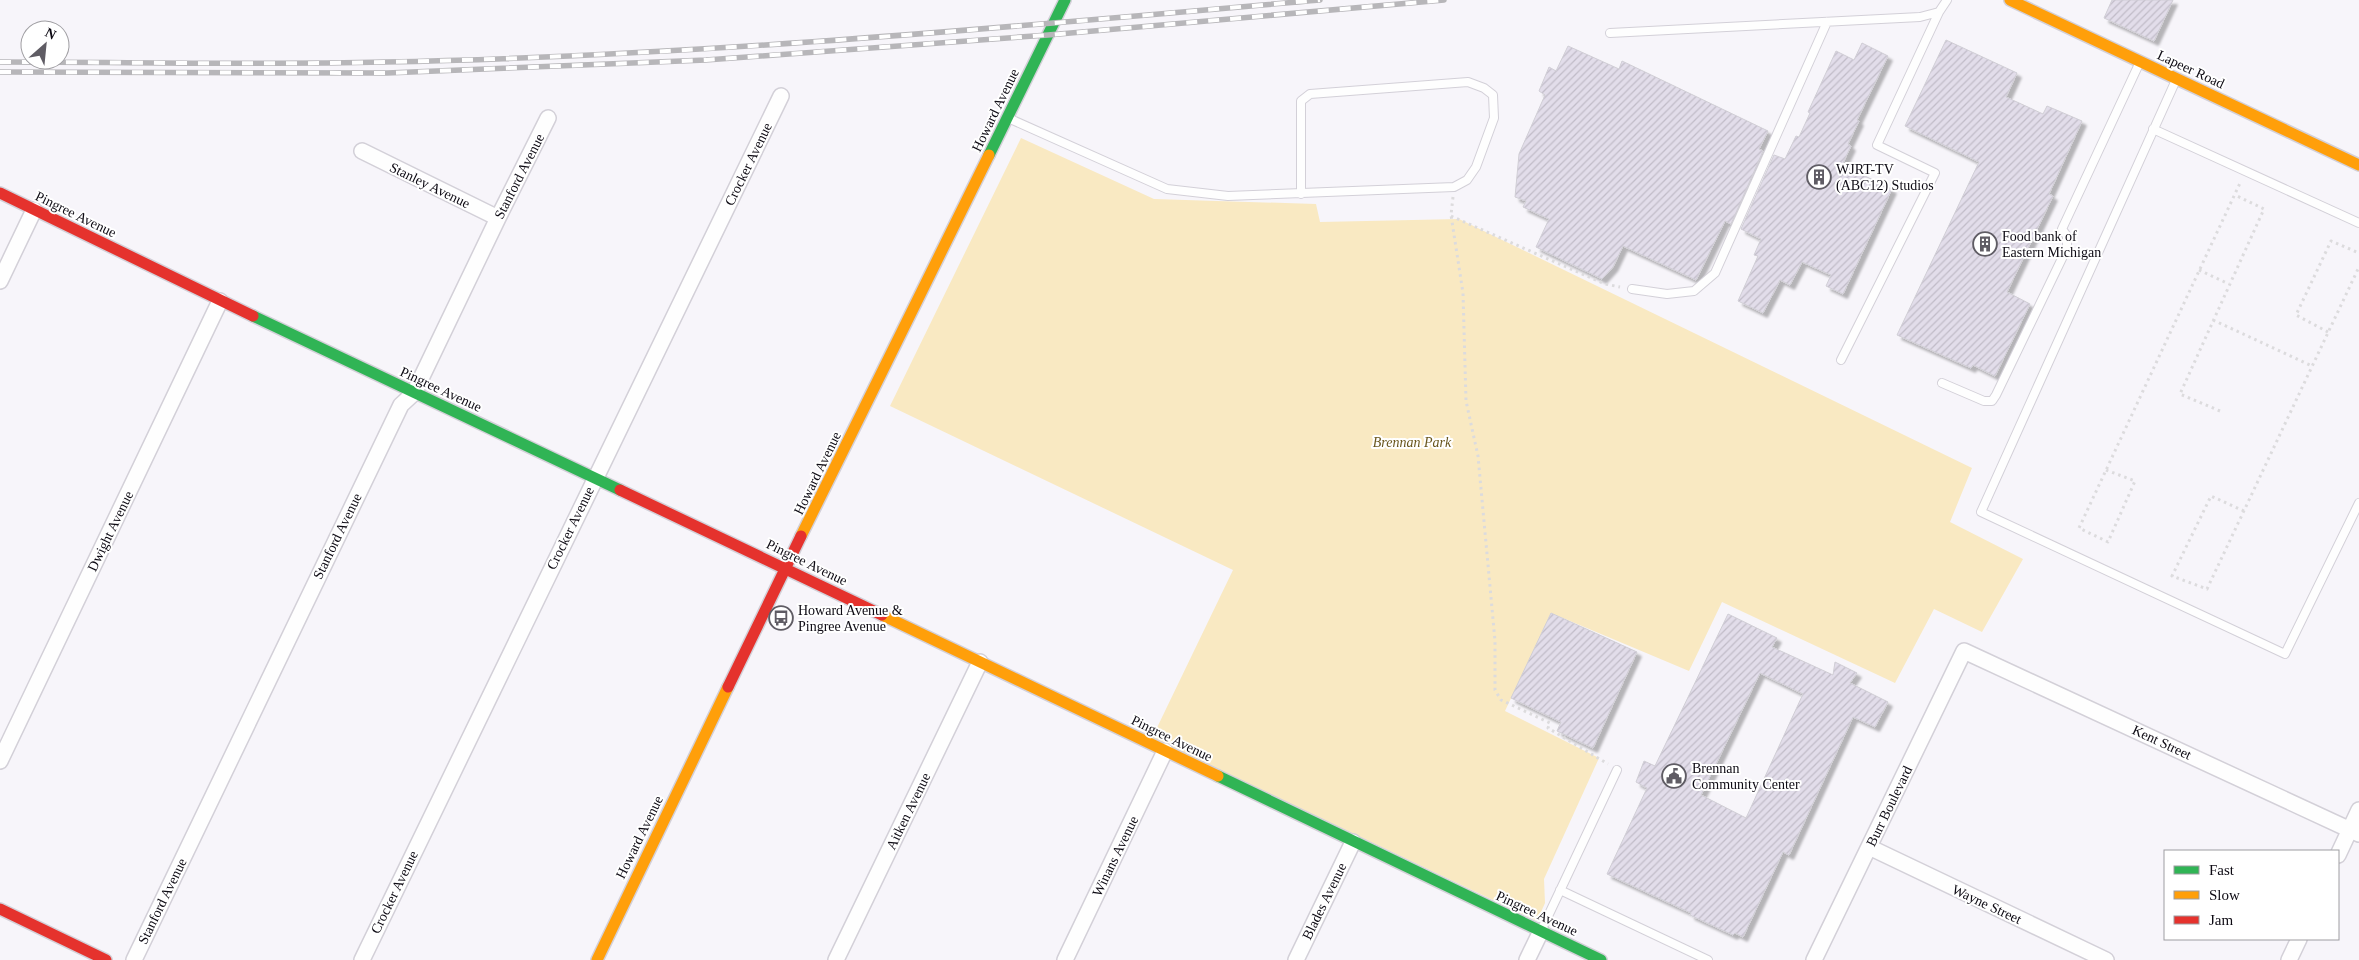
<svg xmlns="http://www.w3.org/2000/svg" width="2359" height="960" viewBox="0 0 2359 960" font-family="Georgia,serif">
	<defs>
		<pattern id="building-hatch" width="6" height="6" patternUnits="userSpaceOnUse" patternTransform="scale(1.25)"><rect width="6" height="6" fill="#e2ddea"/><path d="M-1 1l2-2M0 6l6-6M5 7l2-2" fill="none" stroke="#c1bcc8"/></pattern>
		<filter id="shadow"><feDropShadow dx="4.5" dy="4.5" stdDeviation="1" flood-color="#0004"/></filter>
	</defs>
	<rect width="100%" height="100%" fill="#f7f5fa"/>
	<path fill="#f9e9c2" d="M1021,138L1154,199L1316,204L1320,222L1459,219L1972,468L1950,522L2023,559L1982,632L1934,609L1895,683L1722,602L1689,671L1551,613L1505,711L1599,758L1544,879L1545,903L1537,921L1152,738L1233,570L890,406Z"/>
	<path fill="url(#building-hatch)" stroke="#d0ced5" fill-rule="evenodd" filter="url(#shadow)" d="M2112,0H2173L2154,41L2104,18Z
		M1946,40L2017,73L2006,97L2043,114L2047,106L2082,121L2049,194L2053,196L2007,292L2030,304L1995,376L1973,365L1971,368L1897,335L1979,162L1905,126Z
		M1862,43L1888,56L1857,120L1859,121L1848,144L1851,146L1842,165L1892,189L1843,294L1826,286L1831,275L1802,262L1790,285L1780,280L1763,313L1738,301L1758,256L1754,255L1761,239L1741,229L1774,155L1785,159L1796,136L1799,137L1810,113L1808,112L1836,51L1854,60Z
		M1568,46L1619,69L1622,61L1768,131L1759,149L1763,151L1731,224L1725,221L1696,280L1623,246L1613,267L1602,279L1536,247L1549,219L1523,207L1526,201L1515,197L1519,154L1545,95L1539,91L1549,67L1556,71Z
		M1551,613L1637,652L1593,748L1557,731L1561,722L1511,698Z
		M1728,614L1777,638L1772,647L1833,675L1835,662L1857,673L1850,683L1888,702L1875,727L1853,717L1789,855L1783,852L1743,937L1735,933L1733,935L1690,915L1691,913L1607,874L1647,788L1636,782L1644,761L1655,766ZM1760,673L1803,694L1746,818L1701,795Z"/>
	<g fill="none" stroke-linecap="round" stroke-linejoin="round">
		<g stroke="#d3d0d8" stroke-width="10">
			<path id="lane" d="M1610,33L1920,17L1939,12L1947,0
				M2176,80L1981,512L2285,654L2359,503
				M1008,118L1167,189L1228,196L1454,187L1467,180L1476,167L1494,118L1493,95L1484,88L1468,82L1310,94L1301,101V194
				M2153,129L2359,223
				M1632,289L1667,294L1694,291L1715,273L1827,22
				M1841,360L1935,173L1877,145L1939,12
				M1942,383L1984,401H1992L1996,395L2067,248V236L2062,229L2139,64
				M1560,890L1708,960
				M1541,931L1617,770"/>
		</g>
		<g stroke="#d3d0d8" stroke-width="18">
			<path id="street" d="M362,151L498,218
				M0,281L34,210
				M0,761L220,301
				M1869,847L2106,960
				M2338,855L2359,810
				M134,960L401,405L414,393L498,218L548,118
				M362,960L781,96
				M836,960L980,662
				M1065,960L1165,751
				M1296,960L1353,842
				M1527,960L1541,931
				M1814,960L1964,651L2359,834
				M2289,960L2299,939"/>
		</g>
		<g stroke="#d3d0d8" stroke-width="14">
			<path id="fast" d="M989,155L1065,0
				M253,316L620,490
				M1218,776L1601,960"/>
		</g>
		<g stroke="#d3d0d8" stroke-width="14">
			<path id="slow" d="M2010,0L2359,165
				M801,536L989,155
				M882,615L1218,776
				M597,960L728,687"/>
		</g>
		<g stroke="#d3d0d8" stroke-width="14">
			<path id="jam" d="M0,193L253,316
				M620,490L882,615
				M728,687L801,536
				M0,909L106,960"/>
		</g>
		<path stroke="#dcdbdd" stroke-width="3" stroke-dasharray="2.5 4" stroke-linecap="butt" d="M1453,197L1451,215L1463,293L1466,401L1478,456L1495,641V690L1501,700L1550,723L1548,728L1608,764
			M1451,216L1605,284L1620,287
			M2199,270L2229,284
			M2213,320L2312,366
			M2328,332L2296,315L2331,241L2359,253
			M2220,411L2180,394L2264,209L2235,195
			M2106,470L2135,481L2108,542L2079,528L2241,181
			M2244,511L2211,496L2172,576L2207,589L2359,267"/>
		<use href="#lane" stroke="#fefefe" stroke-width="8"/>
		<use href="#street" stroke="#fefefe" stroke-width="15"/>
		<use href="#fast" stroke="#30b455" stroke-width="11"/>
		<use href="#slow" stroke="#ff9f0a" stroke-width="11"/>
		<use href="#jam" stroke="#e5322d" stroke-width="11"/>
		<g stroke="#b7b6b9" stroke-width="5.5">
			<path id="rail" d="M0,62C128,62 257,65 385,62C698,56 1009,27 1320,0
				M0,72L387,73L706,60L1048,35L1444,0"/>
		</g>
		<use href="#rail" stroke="#fff" stroke-width="4" stroke-dasharray="11" stroke-linecap="butt"/>
	</g>
	<defs>
		<g id="building-ring" transform="scale(1.25)"><circle r="9.5" fill="#fff" stroke="#5f5c64" stroke-width="1.5"/><path d="M-4-6H4V6H1V3H-1V6H-4ZM-2.5-4.3h1.7v1.8h-1.7ZM.8-4.3h1.7v1.8H.8ZM-2.5-1h1.7V.8h-1.7ZM.8-1h1.7V.8H.8Z" fill="#5f5c64"/></g>
		<g id="bus-ring" transform="scale(1.25)"><circle r="9.5" fill="#fff" stroke="#5f5c64" stroke-width="1.5"/><path d="M-5-6H5V4H4V6H2V4H-2V6H-4V4H-5ZM-3.5-4V0h7V-4ZM-3.5 1.2v1.5H-2V1.2ZM2 1.2v1.5H3.5V1.2Z" fill="#5f5c64"/></g>
		<g id="civic-ring" transform="scale(1.25)"><circle r="9.5" fill="#fff" stroke="#5f5c64" stroke-width="1.5"/><path d="M-.6-6.5H3V-4.5H.6V-3L4-1V1h2V6H-6V1h2V-1L-.6-3ZM-1.2 2.5V6h2.4V2.5Z" fill="#5f5c64"/></g>
	</defs>
	<g fill-rule="evenodd">
		<use href="#building-ring" x="1819" y="177"/>
		<use href="#building-ring" x="1985" y="244"/>
		<use href="#bus-ring" x="781" y="618"/>
		<use href="#civic-ring" x="1674" y="776"/>
	</g>
	<g text-anchor="middle" stroke-width="4" stroke-linejoin="round" paint-order="stroke">
		<g font-size="14" fill="#0d0a13" stroke="#fff">
			<text transform="translate(2191 69) rotate(25)" y="5">Lapeer Road</text>
			<text transform="translate(995 110) rotate(-64)" y="5">Howard Avenue</text>
			<text transform="translate(748 164) rotate(-64)" y="5">Crocker Avenue</text>
			<text transform="translate(519 176) rotate(-63)" y="5">Stanford Avenue</text>
			<text transform="translate(430 185) rotate(26)" y="5">Stanley Avenue</text>
			<text transform="translate(76 214) rotate(26)" y="5">Pingree Avenue</text>
			<text transform="translate(441 389) rotate(25)" y="5">Pingree Avenue</text>
			<text transform="translate(817 473) rotate(-64)" y="5">Howard Avenue</text>
			<text transform="translate(570 528) rotate(-64)" y="5">Crocker Avenue</text>
			<text transform="translate(110 531) rotate(-64)" y="5">Dwight Avenue</text>
			<text transform="translate(337 536) rotate(-64)" y="5">Stanford Avenue</text>
			<text transform="translate(807 562) rotate(26)" y="5">Pingree Avenue</text>
			<text transform="translate(1172 738) rotate(26)" y="5">Pingree Avenue</text>
			<text transform="translate(2162 742) rotate(25)" y="5">Kent Street</text>
			<text transform="translate(1889 806) rotate(-64)" y="5">Burr Boulevard</text>
			<text transform="translate(908 811) rotate(-64)" y="5">Aitken Avenue</text>
			<text transform="translate(639 837) rotate(-64)" y="5">Howard Avenue</text>
			<text transform="translate(1115 856) rotate(-64)" y="5">Winans Avenue</text>
			<text transform="translate(394 892) rotate(-64)" y="5">Crocker Avenue</text>
			<text transform="translate(162 901) rotate(-64)" y="5">Stanford Avenue</text>
			<text transform="translate(1324 901) rotate(-64)" y="5">Blades Avenue</text>
			<text transform="translate(1987 904) rotate(25)" y="5">Wayne Street</text>
			<text transform="translate(1537 913) rotate(25)" y="5">Pingree Avenue</text>
		</g>
		<g font-size="14" fill="#0d0a13" stroke="#fff" text-anchor="start">
			<text x="1836" y="174">WJRT-TV<tspan x="1836" dy="16">(ABC12) Studios</tspan></text>
			<text x="2002" y="241">Food bank of<tspan x="2002" dy="16">Eastern Michigan</tspan></text>
			<text x="798" y="615">Howard Avenue &amp;<tspan x="798" dy="16">Pingree Avenue</tspan></text>
			<text x="1692" y="773">Brennan<tspan x="1692" dy="16">Community Center</tspan></text>
		</g>
		<g font-size="14" font-style="italic" fill="#68551c" stroke="#fff">
			<text x="1412" y="447">Brennan Park</text>
		</g>
	</g>
	<rect x="2164" y="850" width="175" height="90" fill="#ffffff" stroke="#9e9da1"/>
	<rect x="2174" y="866" width="25" height="8" fill="#30b455" stroke="#9e9da1"/>
	<text x="2209" y="875" font-size="15" fill="#0d0a13">Fast</text>
	<rect x="2174" y="891" width="25" height="8" fill="#ff9f0a" stroke="#9e9da1"/>
	<text x="2209" y="900" font-size="15" fill="#0d0a13">Slow</text>
	<rect x="2174" y="916" width="25" height="8" fill="#e5322d" stroke="#9e9da1"/>
	<text x="2209" y="925" font-size="15" fill="#0d0a13">Jam</text>
	<g transform="translate(45 45) rotate(27)"><circle r="24" fill="#ffffff" stroke="#9e9da1"/>
	<path d="M0-4L9 19L0 12L-9 19Z" fill="#5f5c64"/>
	<text y="-8" font-size="14" font-weight="bold" text-anchor="middle" fill="#0d0a13">N</text>
	</g>
</svg>
